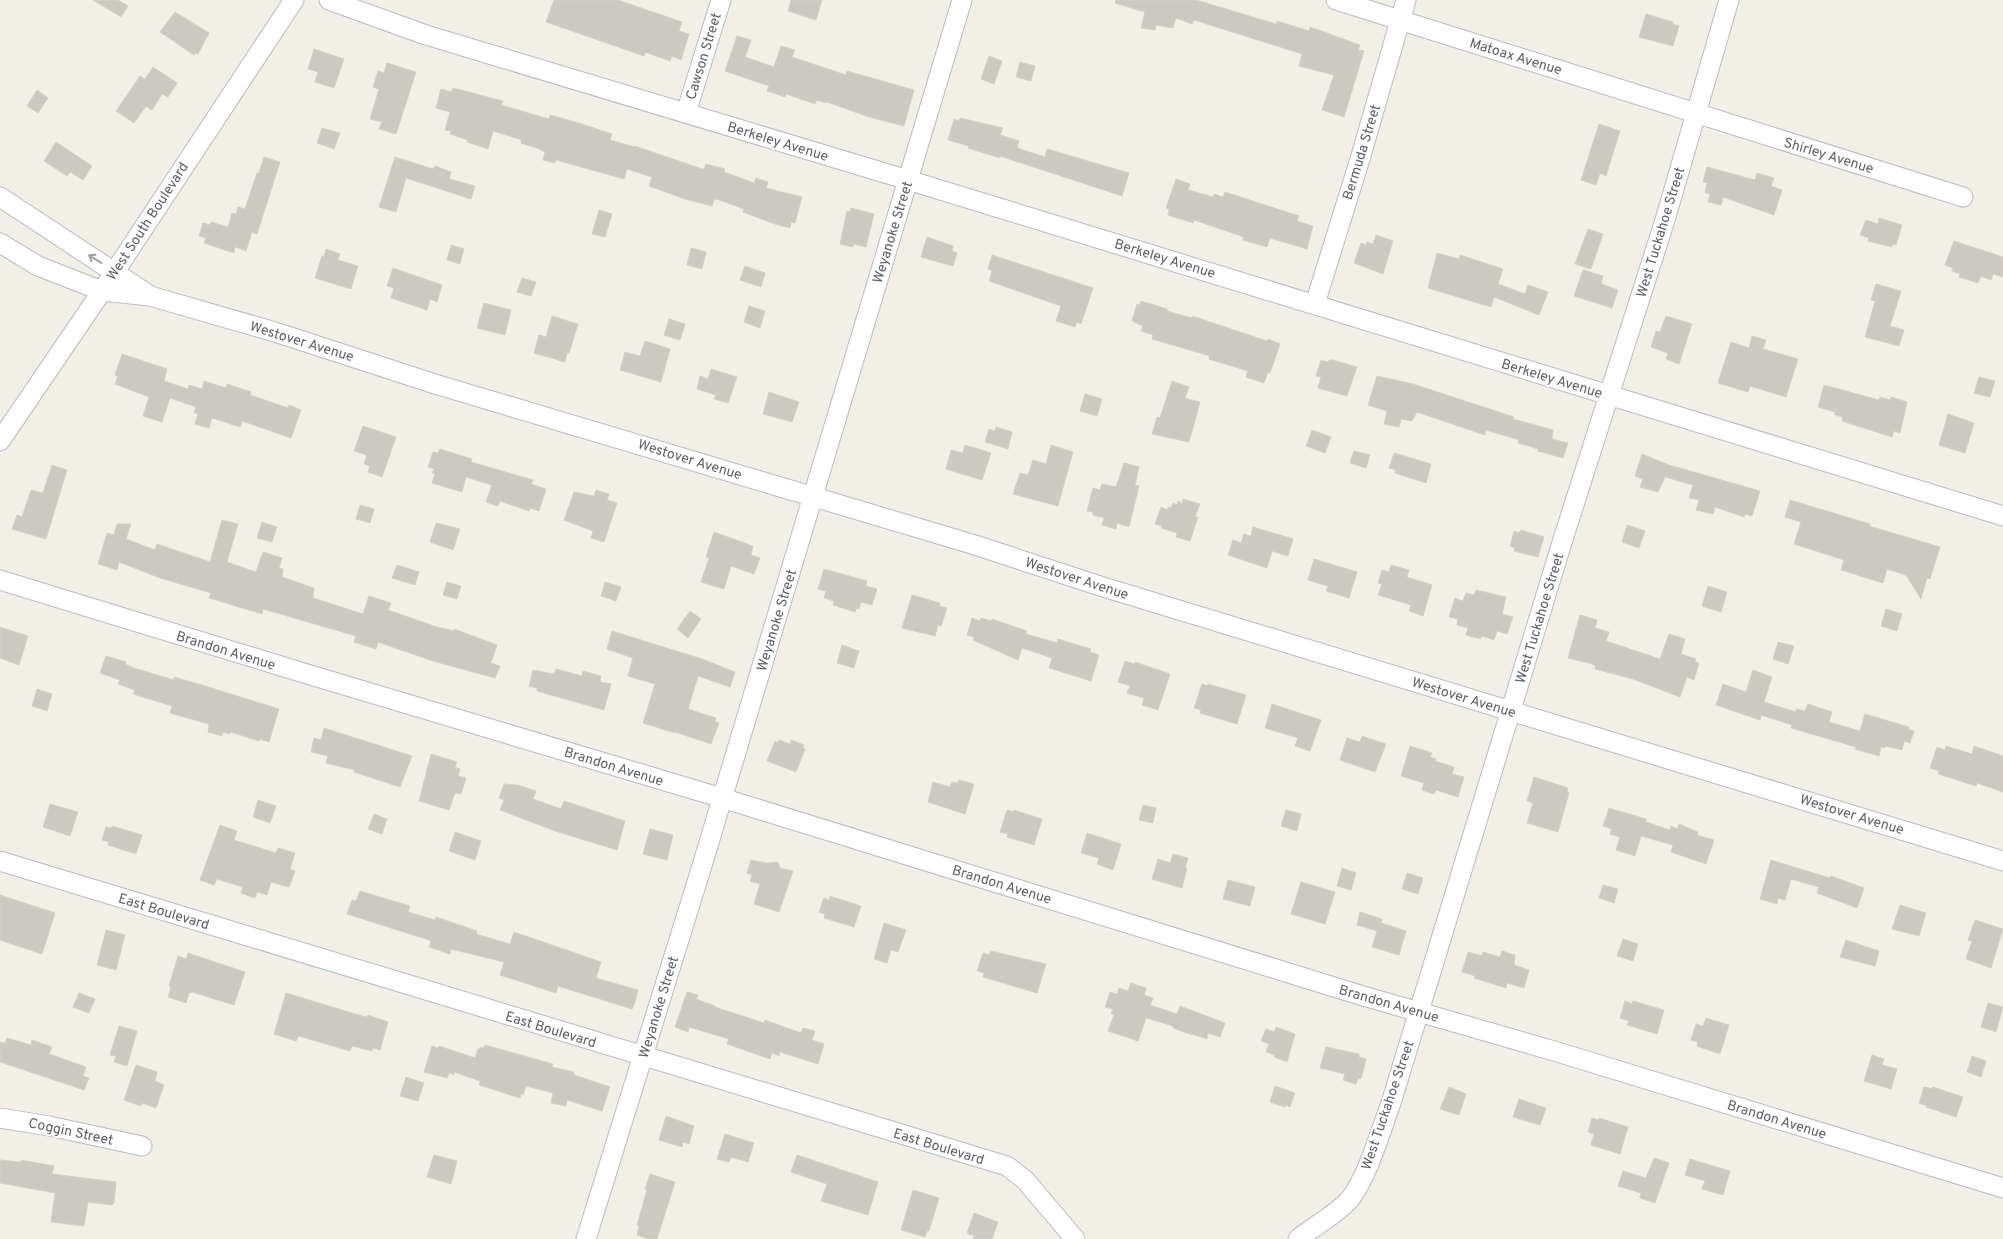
<svg xmlns="http://www.w3.org/2000/svg" width="2003" height="1239" viewBox="0 0 2003 1239" font-family="Overpass,sans-serif">
	<rect width="100%" height="100%" fill="#f1efe6"/>
	<path fill="#ccc9c3" stroke="#d6d1c4" d="M93,0H118L128,6L121,17Z
		M554,0H618L682,22L679,31L689,34L681,60L672,56L670,61L645,52L644,56L546,22Z
		M791,0H822L816,20L788,11Z
		M1116,0H1196L1276,24L1277,21L1309,31L1310,27L1360,45L1358,50L1364,51L1344,117L1322,110L1334,75L1299,66L1302,54L1194,20L1192,24L1176,18L1173,28L1156,25L1155,30L1141,28L1145,12L1115,3Z
		M175,12L209,33L198,54L195,53L194,55L160,32Z
		M1646,14L1673,22L1672,24L1679,26L1673,46L1639,37Z
		M737,36L751,40L745,57L774,67L781,46L795,50L792,57L846,75L847,71L914,90L904,126L869,117L827,102L826,103L817,100L815,104L786,94L785,97L767,91L769,86L725,71Z
		M314,49L344,59L334,88L315,82L318,72L308,69Z
		M989,56L1002,61L994,84L981,79Z
		M1020,62L1035,66L1031,81L1016,77Z
		M387,63L416,72L396,134L379,129L382,122L370,119L379,89L373,87L378,71L384,73Z
		M153,67L177,83L168,97L162,94L152,110L146,106L134,123L116,111L140,76L145,79Z
		M453,88L503,101L501,105L549,119L550,115L576,122L612,134L610,140L635,147V146L702,169H704L706,164L725,169L724,172L754,183L756,178L768,182L766,188L802,197L795,223L791,222L790,228L775,224L743,212L744,209L717,199L714,200L712,206L685,199L649,186L652,177L627,169L624,179L556,160L555,163L543,160L545,152L540,150V149L521,143L522,140L493,131L488,149L467,142L468,140L450,134L451,131L445,130L450,112L436,108L441,89L451,92Z
		M37,90L48,98L38,113L27,106Z
		M960,118L1003,128L1000,135L1019,141L1017,148L1045,157L1047,149L1129,173L1122,196L1000,156V158L968,148L969,146L948,140L954,119L959,121Z
		M1599,124L1620,131L1606,176L1600,173L1596,185L1581,180Z
		M322,128L340,133L334,149L317,143Z
		M56,142L92,166L83,180L70,172L67,176L44,161Z
		M264,157L280,162L257,234L252,232L246,251L235,247L234,253L204,243L206,238L199,236L203,223L210,225L211,222L228,227L232,213L236,214L238,207L245,209L257,173H259Z
		M395,157L433,169L435,166L451,172L449,179L475,186L471,199L406,178L396,212L379,207Z
		M1707,167L1755,180L1757,173L1774,178L1771,186L1782,190L1774,215L1723,197L1721,205L1708,202L1710,194L1705,193L1707,183L1703,182Z
		M1176,179L1190,184L1188,190L1213,197L1214,194L1223,197L1225,192L1299,216L1297,221L1313,226L1307,249L1270,238L1267,247L1243,240L1244,237L1194,220L1193,223L1168,215L1169,209L1166,208Z
		M851,208L874,214L866,247L854,244L853,247L840,244L847,211L850,212Z
		M599,210L612,214L605,237L592,234Z
		M1879,218L1902,225L1896,245L1893,244L1892,247L1868,241L1869,238L1860,235L1866,220L1878,224Z
		M1588,229L1603,234L1591,269L1575,264Z
		M1376,235L1393,241L1383,274L1354,263L1361,243L1366,245L1367,242L1373,244Z
		M927,237L953,246L952,251L957,253L953,266L921,257Z
		M1954,241L2003,257V277L1993,274L1991,280L1981,276L1978,283L1959,277L1960,274L1952,271L1953,268L1945,265Z
		M451,245L464,249L460,264L447,260Z
		M691,248L706,252L702,269L687,265Z
		M326,249L340,254L338,260L358,266L351,289L315,278L322,256L324,257Z
		M1437,253L1459,259L1460,255L1503,269L1498,284L1525,294L1528,285L1548,292L1539,315L1494,297L1491,307L1428,288Z
		M992,255L1093,288L1081,324L1077,322L1075,327L1056,321L1061,306L989,281L992,271L988,269Z
		M745,266L765,273L761,287L740,280Z
		M393,268L442,285L437,302L430,299L427,310L391,298L394,288L387,286Z
		M1583,270L1603,276L1601,284L1618,290L1612,308L1574,296Z
		M522,278L536,282L531,296L517,292Z
		M1876,284L1901,291L1890,326L1904,330L1899,346L1865,337L1875,301L1871,300Z
		M1141,301L1167,309V311L1192,318V316L1267,341L1268,339L1280,344L1270,373L1268,372L1264,383L1246,377L1248,371L1209,359L1210,356L1152,339L1153,335L1141,331L1143,326L1132,321L1137,304L1140,305Z
		M484,303L511,310L505,335L477,328Z
		M749,306L765,311L760,328L744,322Z
		M552,316L578,324L569,353H567L565,362L534,353L539,335L546,337Z
		M1666,316L1692,324L1679,364L1666,359L1668,353L1651,347L1656,331L1660,332Z
		M669,319L685,324L680,340L664,335Z
		M1752,336L1766,340L1763,349L1798,359L1786,397L1750,386L1748,392L1718,383L1731,342L1749,348Z
		M645,341L670,349L661,382L620,370L625,352L640,356Z
		M122,354L167,369L164,381L188,389L189,385L202,389L204,381L226,388L227,384L251,392L250,395L288,408L289,405L301,410L291,438L242,421L240,427L212,418L209,428L195,424L198,414L194,413L196,407L170,398L162,422L143,416L149,397L115,384L118,376L115,375Z
		M1321,360L1328,362L1329,360H1333L1357,367L1347,396L1318,388L1321,377L1316,376Z
		M711,369L737,377L728,403L714,399L716,395L697,389L700,376L708,379Z
		M1377,376L1413,384L1514,417L1513,419L1553,430L1552,439L1568,443L1563,458L1538,451V449L1518,443L1519,440L1486,430L1485,435L1417,412L1412,421L1401,419L1399,427L1384,424L1387,411L1368,405Z
		M1979,377L1995,381L1990,397L1974,393Z
		M1172,381L1189,387L1185,398L1200,402L1189,442L1152,434L1157,417L1160,418Z
		M1824,385L1879,400L1880,397L1890,400L1891,397L1907,402L1900,433L1894,431L1892,437L1842,421L1843,417L1835,415V412L1818,407Z
		M769,392L799,402L792,422L763,414Z
		M1085,394L1102,399L1097,416L1080,411Z
		M1948,414L1974,423L1965,453L1939,445Z
		M363,426L396,437L382,477L368,472L370,466L364,464L367,455L354,451Z
		M996,427L1012,432L1008,449L985,442L989,429L995,431Z
		M1312,430L1331,437L1325,453L1306,446Z
		M965,445L991,453L982,480L946,469L951,450L963,453Z
		M1051,445L1073,452L1058,506L1013,494L1020,473L1028,475L1033,460L1046,464Z
		M440,449L472,459L471,462L533,480L531,484L546,489L539,511L530,508L529,511L500,501L498,506L486,502L492,485L466,477L462,492L432,483L435,473H432L434,469L428,467L433,452L438,453Z
		M1354,451L1370,455L1366,468L1350,463Z
		M1394,453L1431,464L1426,483L1395,473L1396,470L1389,468Z
		M1642,454L1669,465L1760,491L1752,516L1745,514L1744,517L1715,507L1713,514L1696,510L1699,500L1689,498L1693,485L1665,477L1658,492L1640,487L1643,479L1635,476Z
		M1124,463L1139,467L1135,485L1139,486L1129,527L1117,523L1116,529L1102,525L1104,518L1093,515V512L1087,511L1093,488L1100,490L1102,484L1116,487Z
		M52,465L67,470L46,539L12,529L17,515L22,517L31,490L43,493Z
		M596,490L609,494L607,500L617,503L604,542L591,538L593,531L564,520L574,492L594,496Z
		M1183,499L1200,504L1195,517H1198L1190,541L1176,537L1177,533L1161,528L1162,526L1155,524L1161,507L1168,510V507L1171,508L1173,503L1177,505L1178,501L1182,503Z
		M1790,500L1870,524L1869,526L1940,547L1930,579L1927,578L1921,599L1906,575L1887,569L1883,583L1841,570L1844,560L1794,544L1801,522L1785,517Z
		M360,505L374,509L370,523L356,519Z
		M222,520L238,524L227,562L256,572L263,552L282,558L279,568L283,569L282,577L314,588L313,598L363,614L369,596L391,603L388,610L437,627L454,631V629L497,645L491,663L500,666L495,678L433,661L378,642L376,649L354,642L356,636L263,609L262,614L209,598L211,593L160,578L119,562L117,570L98,564L107,533L114,535L117,524H131L126,539L155,550L157,544L210,562Z
		M262,522L277,527L272,542L257,538Z
		M436,523L460,529L453,550L430,542Z
		M1627,525L1645,531L1639,548L1622,542Z
		M1253,527L1293,539L1288,556L1272,551L1267,568L1228,555L1233,540L1241,543L1244,534L1251,536Z
		M1521,530L1544,537L1538,557L1514,551L1515,548L1510,546L1514,531L1519,533Z
		M714,532L753,546L751,555L760,558L754,574L731,566L724,589L701,582L709,558L706,557Z
		M1314,559L1357,572L1349,598L1326,591L1328,586L1308,580Z
		M397,565L419,572L415,585L392,578Z
		M1391,565L1409,570L1407,577L1432,585L1423,616L1409,611L1411,605L1378,595L1382,584L1378,583L1382,570L1389,572Z
		M824,569L867,581L866,586L877,589L872,605L861,602L859,609L856,608L855,612L833,605L834,601L824,598L826,591L818,589Z
		M447,582L461,586L457,599L443,595Z
		M605,582L621,587L616,601L601,596Z
		M1708,586L1727,592L1721,612L1702,606Z
		M1476,590L1506,597L1502,614L1513,617L1507,634L1497,631L1494,640L1482,636L1480,639L1466,635L1468,628L1457,625L1458,619L1449,617L1455,598L1463,601L1466,593L1474,595Z
		M912,595L940,603L939,606L947,608L941,626L938,625L935,636L902,628Z
		M1886,609L1902,614L1897,631L1881,626Z
		M690,611L701,619L688,638L677,629Z
		M1580,615L1597,620L1595,628L1609,632L1606,641L1660,659L1669,634L1685,639L1681,654L1696,659L1695,662L1699,663L1694,680L1687,677L1680,697L1633,679L1595,669L1596,666L1592,664L1568,658Z
		M972,618L980,621L981,618L991,621L992,619L1027,631L1026,634L1057,643L1058,639L1091,649L1090,652L1099,655L1091,681L1049,668L1052,658L1022,648L1018,660L973,640L974,637L967,635Z
		M0,627L28,636L19,665L0,658Z
		M612,631L702,659L735,672L730,687L698,676L688,709L716,718L715,722L719,723L711,744L675,732V733L643,723L655,684L628,676L633,658L607,649Z
		M1778,642L1794,646L1788,664L1773,659Z
		M842,645L859,651L854,668L837,663Z
		M106,656L126,662L125,664L134,668L174,680V677L202,685L279,709L269,742L260,739L259,741L231,732L230,734L223,732L222,736L208,732L209,724L170,713L172,706L133,694L135,690L118,684L120,680L100,673Z
		M1125,661L1135,664V662L1170,674L1158,710L1142,705L1144,698L1127,693L1130,686L1118,682Z
		M556,669L582,676L583,671L601,676L600,682L611,684L604,710L537,691V688L529,686L533,670L554,674Z
		M1753,670L1772,677L1764,702L1796,712V709L1805,711L1808,704L1832,712L1829,722L1860,731L1865,714L1909,727L1908,729L1914,731L1910,743L1904,741L1902,750L1885,746V748L1881,747L1879,756L1855,749L1856,747L1791,728L1792,725L1761,715L1760,720L1716,705L1723,684L1746,692Z
		M1202,684L1208,686V684L1246,695L1237,724L1200,713L1201,710L1194,708Z
		M37,689L52,694L47,711L32,706Z
		M1272,704L1321,720L1310,751L1295,746L1298,738L1265,728Z
		M324,728L412,756L400,787L354,772L355,770L326,763L328,756L311,752L314,738L321,740Z
		M1362,736L1386,744L1375,772L1340,760L1347,738L1360,742Z
		M779,740L790,744L791,740L804,745L803,748L805,749L796,772L767,761L775,741L778,743Z
		M1410,746L1432,753L1430,757L1436,759L1435,761L1454,767L1452,774L1464,777L1458,797L1436,790L1434,794L1422,790L1424,783L1401,776Z
		M1946,746L1972,754L1974,746L2003,756V792L1977,783L1976,786L1938,774L1939,771L1930,768L1937,747L1945,750Z
		M431,754L457,762L455,767L460,769L458,776L466,778L461,794L455,793L449,810L419,801Z
		M1534,777L1568,788L1567,792L1569,793L1558,832L1527,823L1533,803L1527,801Z
		M959,780L974,784L965,814L928,802L933,782L950,787L952,782L958,783Z
		M504,784L518,785L536,791L533,799L561,809L564,801L625,821L617,850L555,831L500,810L504,800L499,798Z
		M258,800L276,806L270,823L253,817Z
		M50,804L78,812L70,836L43,827Z
		M1143,805L1156,808L1153,823L1139,820Z
		M1609,808L1646,819V822L1670,830L1671,826L1677,829L1679,824L1698,832L1697,835L1714,840L1706,864L1671,852L1673,845L1641,836L1635,856L1616,850L1620,837L1610,834L1612,829L1603,826Z
		M1007,810L1014,812V810L1042,819L1034,845L1007,837L1008,834L1000,832Z
		M1286,810L1301,814L1297,831L1281,826Z
		M374,814L387,819L382,834L368,829Z
		M220,825L237,831L234,840L276,853L278,848L295,853L290,869L295,871L289,887L271,882L267,895L257,892L255,898L241,893L243,887L217,879L214,885L200,880Z
		M112,826L142,835L136,854L108,845L109,842L102,840L106,827L112,828Z
		M650,829L673,835L667,860L643,854Z
		M455,832L481,841L475,860L449,851Z
		M1087,833L1121,844L1113,870L1097,864L1099,858L1081,853Z
		M1173,854L1188,858L1185,868H1187L1182,888L1152,879L1158,859L1170,863Z
		M751,860L766,863L778,862L780,868L793,871L779,912L754,904L760,884L750,881L752,875L747,873Z
		M1771,860L1830,878L1831,876L1864,888L1857,908L1817,893L1819,887L1791,879L1785,900L1778,898L1777,904L1760,899Z
		M1342,868L1356,873L1351,890L1337,886Z
		M1407,873L1423,878L1418,894L1402,889Z
		M1228,880L1255,887L1250,906L1223,899Z
		M1301,882L1335,892L1325,924L1291,914Z
		M1603,885L1618,889L1614,903L1599,898Z
		M360,891L410,906L408,912L435,920L436,917L477,931L476,934L510,944L514,932L601,962L596,978L638,990L634,1005L632,1009L558,986L556,993L500,975L504,962L451,949L450,954L429,947L431,942L429,940L347,914L352,900L356,901Z
		M0,895L55,913L42,954L0,940Z
		M830,896L861,906L854,927L824,918L825,914L819,912L824,898L829,900Z
		M1900,905L1926,913L1919,936L1892,929Z
		M1360,912L1382,919L1381,923L1406,931L1399,955L1372,947L1377,931L1357,925Z
		M1975,920L2003,929L1991,968L1966,959L1972,941L1968,940Z
		M884,923L906,930L898,952L891,950L887,963L874,959Z
		M106,930L125,935L116,970L97,965Z
		M1623,939L1638,944L1633,961L1617,956Z
		M1846,940L1879,951L1875,966L1840,957Z
		M991,951L1046,964L1037,993L983,977L984,973L977,971L983,953L989,955Z
		M1502,951L1515,955L1514,965L1529,970L1524,988L1507,983L1506,988L1474,978L1475,976L1462,972L1468,952L1482,956L1483,952L1500,957Z
		M188,953L245,972L234,1005L192,992L189,993L186,1003L168,997L171,987L169,986L178,956L186,959Z
		M1131,983L1146,988L1144,995L1153,998L1150,1005L1177,1014L1180,1006L1225,1023L1220,1037L1208,1033L1207,1039L1192,1034V1035L1173,1028V1026L1146,1018L1138,1041L1108,1031L1114,1015L1111,1014L1113,1009L1105,1007L1110,992L1117,994L1119,988L1128,991Z
		M687,992L698,995L696,999L715,1006V1007L764,1023L765,1020L801,1033L803,1028L815,1031L812,1040L824,1044L818,1064L780,1052L779,1056L772,1053L770,1059L727,1044L729,1039L689,1027L688,1032L675,1027Z
		M79,993L95,999L89,1013L73,1007Z
		M286,993L362,1016L367,1017L368,1015L388,1022L380,1050L373,1048L372,1051L352,1046L350,1051L299,1036L296,1041L274,1034Z
		M1625,1001L1632,1004L1633,1001L1664,1010L1657,1034L1627,1025L1629,1021L1620,1018Z
		M1988,1003L2003,1007L1996,1032L1981,1027Z
		M1706,1018L1729,1025L1720,1054L1697,1046L1698,1042L1691,1040L1696,1024L1703,1026Z
		M119,1026L137,1031L127,1066L114,1062L116,1056L110,1055Z
		M1276,1027L1295,1034L1287,1062L1274,1057L1275,1055L1266,1052L1269,1044L1261,1041L1266,1029L1274,1032Z
		M7,1038L31,1045L32,1040L52,1047L49,1054L86,1067L83,1076L89,1078L84,1090L0,1062V1042L5,1043Z
		M485,1045L553,1064L552,1067L574,1072V1075L610,1087L602,1111L567,1100L566,1106L551,1103L553,1093L526,1086L523,1095L521,1094L520,1098L479,1085L480,1081L454,1072V1075L449,1073L447,1078L424,1072L432,1046L438,1048L439,1046L475,1058L478,1049H480L481,1047L484,1048Z
		M1326,1047L1359,1054V1057L1366,1059L1361,1079L1358,1078L1356,1084L1343,1080L1345,1074L1320,1068Z
		M1872,1055L1884,1059L1882,1065L1897,1069L1891,1089L1864,1081Z
		M1972,1056L1986,1061L1981,1077L1967,1072Z
		M136,1065L157,1072L155,1081L164,1085L156,1108L142,1103L141,1106L124,1100Z
		M406,1077L424,1083L418,1101L400,1096Z
		M1275,1086L1295,1093L1290,1107L1285,1105V1107L1270,1102Z
		M1449,1087L1466,1094L1459,1115L1440,1109Z
		M1924,1087L1932,1089L1933,1087L1963,1097L1956,1117L1926,1107L1927,1106L1919,1103Z
		M1519,1099L1546,1108L1540,1125L1513,1117Z
		M666,1116L694,1126L689,1144L683,1142L682,1147L659,1140Z
		M1592,1118L1599,1120V1118L1628,1127L1620,1154L1591,1145L1594,1134L1588,1132Z
		M725,1134L754,1143L748,1162L731,1157L729,1162L717,1159Z
		M434,1155L457,1161L451,1184L427,1177Z
		M797,1155L878,1182L868,1215L821,1201L827,1184L791,1172Z
		M1654,1158L1669,1163L1655,1203L1640,1198L1641,1193L1618,1186L1623,1171L1646,1178Z
		M1690,1159L1730,1171L1723,1195L1702,1189L1705,1181L1685,1175Z
		M0,1160L21,1162V1160L54,1166L52,1174L116,1182L114,1203L112,1205L88,1202L84,1226L51,1222L55,1193L0,1183Z
		M650,1174L675,1182L657,1239H649L637,1235L639,1226L637,1225L647,1190L645,1189Z
		M913,1190L939,1198L929,1231H927L925,1237L901,1230Z
		M974,1213L998,1222L992,1239H973L974,1236L967,1233Z"/>
	<g fill="none" stroke-linecap="round" stroke-linejoin="round">
		<g stroke="#b8bbc0" stroke-width="21">
			<path id="minor" d="M329,0L426,35L908,180L2003,516
				M1336,0L1963,197
				M686,113L721,0
				M0,197L149,295
				M0,243L38,266L102,291L150,296L275,332L435,384L975,545L1100,586L2003,861
				M1315,304L1360,159L1406,0
				M0,441L102,291L294,0
				M0,580L307,674L722,798L1360,995L1554,1051L2003,1188
				M0,861L1007,1166L1025,1180L1075,1239
				M0,1118L49,1126L142,1146
				M586,1239L701,869L962,0
				M1298,1239C1315,1225 1336,1215 1350,1199C1367,1178 1381,1130 1391,1103L1564,536L1665,220L1729,0"/>
		</g>
		<use href="#minor" stroke="#fff" stroke-width="19"/>
	</g>
	<defs><path id="oneway-shaft" d="M-6 0H5M1.5-3L5.5 0L1.5 3" fill="none" stroke-width="1.6" stroke-linecap="round" stroke-linejoin="round" transform="scale(1.25)"/></defs>
	<use stroke="#9ea0a4" href="#oneway-shaft" transform="translate(95 259) rotate(-148)"/>
	<g text-anchor="middle" stroke-width="4" stroke-linejoin="round" paint-order="stroke">
		<g font-size="14" fill="#5d6167" stroke="#fff">
			<text transform="translate(703 56) rotate(-73)" y="5">Cawson Street</text>
			<text transform="translate(1516 56) rotate(17)" y="5">Matoax Avenue</text>
			<text transform="translate(778 141) rotate(17)" y="5">Berkeley Avenue</text>
			<text transform="translate(1361 152) rotate(-73)" y="5">Bermuda Street</text>
			<text transform="translate(1829 155) rotate(17)" y="5">Shirley Avenue</text>
			<text transform="translate(147 221) rotate(-57)" y="5">West South Boulevard</text>
			<text transform="translate(892 232) rotate(-73)" y="5">Weyanoke Street</text>
			<text transform="translate(1660 232) rotate(-73)" y="5">West Tuckahoe Street</text>
			<text transform="translate(1165 258) rotate(17)" y="5">Berkeley Avenue</text>
			<text transform="translate(302 341) rotate(17)" y="5">Westover Avenue</text>
			<text transform="translate(1552 378) rotate(17)" y="5">Berkeley Avenue</text>
			<text transform="translate(690 459) rotate(17)" y="5">Westover Avenue</text>
			<text transform="translate(1077 578) rotate(18)" y="5">Westover Avenue</text>
			<text transform="translate(1539 618) rotate(-73)" y="5">West Tuckahoe Street</text>
			<text transform="translate(776 620) rotate(-73)" y="5">Weyanoke Street</text>
			<text transform="translate(226 650) rotate(17)" y="5">Brandon Avenue</text>
			<text transform="translate(1464 697) rotate(17)" y="5">Westover Avenue</text>
			<text transform="translate(614 766) rotate(17)" y="5">Brandon Avenue</text>
			<text transform="translate(1852 814) rotate(17)" y="5">Westover Avenue</text>
			<text transform="translate(1002 884) rotate(17)" y="5">Brandon Avenue</text>
			<text transform="translate(164 911) rotate(17)" y="5">East Boulevard</text>
			<text transform="translate(1389 1003) rotate(16)" y="5">Brandon Avenue</text>
			<text transform="translate(658 1007) rotate(-73)" y="5">Weyanoke Street</text>
			<text transform="translate(551 1029) rotate(17)" y="5">East Boulevard</text>
			<text transform="translate(1387 1105) rotate(-71)" y="5">West Tuckahoe Street</text>
			<text transform="translate(1777 1119) rotate(17)" y="5">Brandon Avenue</text>
			<text transform="translate(71 1131) rotate(12)" y="5">Coggin Street</text>
			<text transform="translate(939 1146) rotate(17)" y="5">East Boulevard</text>
		</g>
	</g>
</svg>
